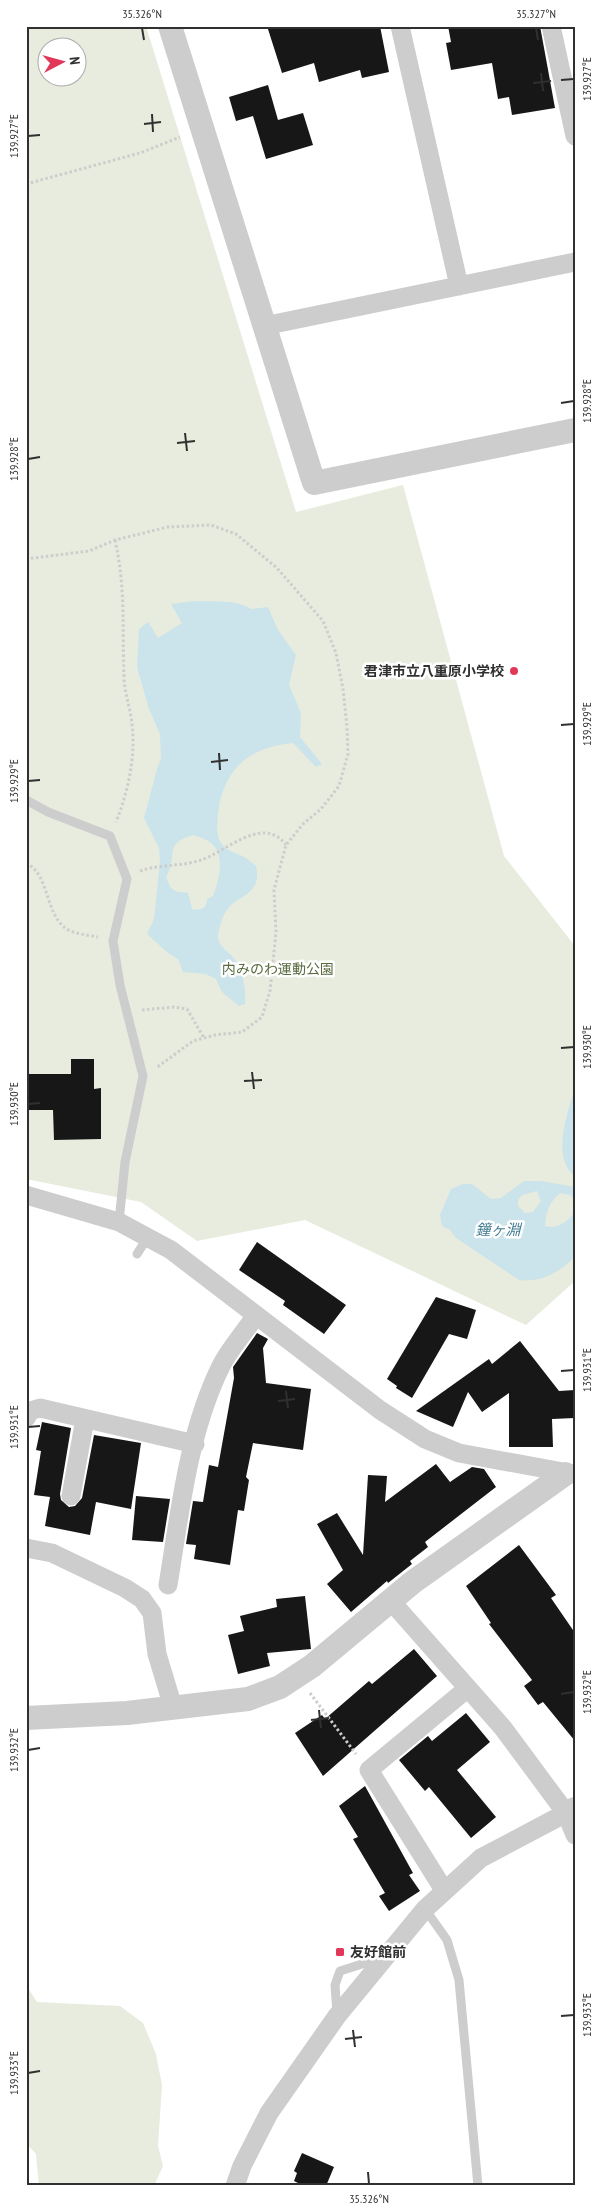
<svg xmlns="http://www.w3.org/2000/svg" width="601" height="2212" viewBox="0 0 601 2212" font-family="'PT Sans Narrow','Noto Sans JP',sans-serif">
	<rect width="100%" height="100%" fill="#fff"/>
	<path fill="#e7ecde" fill-rule="evenodd" d="M26,26H146L296,512L403,485L504,856L575,946V1281L526,1325L305,1220L197,1241L141,1202L26,1179ZM48,48H78V78H48Z
		M26,1985L37,2002L120,2006L143,2023L156,2054L162,2085L158,2146L163,2166L154,2186H39L36,2154L26,2143Z"/>
	<path fill="#cbe3eb" fill-rule="evenodd" d="M195,601C212,602 237,599 251,609L268,607L278,630L296,655L289,685L301,713L300,737L322,764L316,767L293,743C249,747 223,769 218,814C217,824 216,835 221,843C227,852 235,852 244,857C248,859 252,863 256,866C261,889 248,893 232,904C223,912 220,924 218,935C217,945 226,950 232,956C243,968 246,988 245,1004L239,1006L222,992L216,979L206,974L183,972L178,959L168,953L147,934L154,919L160,862L159,848L144,818L157,769L161,758L160,734L149,709L137,667L139,629L148,622L158,638L182,623L171,604ZM193,835C198,837 204,838 208,841C227,851 219,881 213,896L207,899C207,909 201,911 192,909L188,893C174,892 171,891 166,877C179,855 162,844 193,835Z
		M575,1089V1176C551,1159 567,1112 575,1089Z
		M524,1181H541L575,1187V1200L570,1195L560,1193C549,1203 546,1211 545,1226C558,1229 567,1222 575,1212V1256C562,1272 539,1283 519,1280L456,1238L450,1230L442,1226L440,1215L451,1189L463,1184H472L491,1199L501,1198ZM537,1191L541,1201L533,1212L525,1213L518,1206V1200L522,1195Z"/>
	<path fill="#171717" d="M267,26H380L389,72L362,78L360,70L319,82L314,63L282,73Z
		M448,26H540L555,108L512,115L509,97L498,99L492,63L451,70L446,43L451,42Z
		M268,85L278,120L303,113L313,145L266,159L253,116L236,121L229,97Z
		M71,1059H94V1089L101,1088V1139L54,1140L53,1110H26V1074H71Z
		M257,1242L346,1305L324,1334L283,1305L285,1301L239,1270Z
		M436,1297L476,1310L467,1339L449,1334L412,1398L396,1388L397,1386L387,1379Z
		M257,1333L268,1339L263,1348L266,1383L311,1389L303,1450L253,1443L246,1477L249,1480L244,1511L238,1510L230,1565L194,1559L196,1545L186,1544L193,1501L203,1502L209,1465L218,1467L234,1378L233,1367Z
		M520,1341L559,1391L575,1390V1418L552,1419L553,1447H509V1393L482,1412L468,1392L453,1427L416,1411L489,1359L492,1364Z
		M42,1422L71,1428L60,1494L61,1500L69,1507L75,1506L82,1498L94,1435L141,1443L131,1509L96,1502L90,1535L45,1526L50,1497L34,1495L41,1451L36,1450Z
		M436,1464L450,1482L472,1467L484,1469L496,1487L425,1542L428,1547L410,1561L412,1564L388,1583L387,1581L351,1612L327,1584L343,1570L317,1524L337,1513L363,1555L368,1475L387,1476L385,1502Z
		M136,1496L170,1499L163,1542L132,1540Z
		M519,1545L556,1595L551,1598L575,1633V1741L543,1702L538,1705L524,1686L532,1680L489,1624L491,1623L466,1586Z
		M305,1596L311,1649L267,1653L270,1666L238,1674L228,1635L244,1631L240,1616L277,1607L276,1599Z
		M414,1649L437,1676L323,1776L295,1733L322,1715L325,1719L369,1681L372,1684Z
		M466,1713L490,1742L457,1770L496,1817L471,1838L429,1787L425,1791L399,1760L428,1736L432,1741Z
		M365,1786L413,1873L409,1875L420,1891L389,1911L379,1896L385,1893L353,1839L358,1837L339,1806Z
		M302,2153L334,2167L326,2186H304L294,2181L297,2173L294,2171Z"/>
	<g fill="none" stroke-linecap="round" stroke-linejoin="round">
		<path stroke="#cdcdcd" stroke-width="3" stroke-dasharray="2.5 2.5" stroke-linecap="butt" d="M26,184L140,153L180,137
			M115,540C126,589 122,627 124,676C124,691 129,703 131,717C137,752 129,789 116,822
			M26,559L89,551L115,540L168,527L211,525L236,534L277,568L323,621L336,653L343,689L347,727L348,754L339,786L321,809L303,824L286,845L274,890L276,932L270,991L262,1017L242,1032L215,1035L193,1041L156,1068
			M26,863C49,874 45,911 64,927C72,934 88,935 98,937
			M140,871C160,864 181,867 201,860C226,852 263,814 286,845
			M142,1010L174,1007L187,1009L204,1038
			M310,1693L356,1754"/>
		<path stroke="#cdcdcd" stroke-width="9" d="M26,800L48,812L110,836L127,879L113,941L120,985L143,1076L125,1162L119,1222
			M137,1254L148,1237
			M425,1909L447,1940L459,1980L478,2186
			M337,2014L335,1985L340,1971L381,1958"/>
		<path stroke="#cdcdcd" stroke-width="19" d="M400,26L459,286
			M551,26L575,136
			M264,326L575,262
			M26,1195L119,1222L171,1250L380,1410L425,1439L459,1453L574,1474
			M26,1418L30,1411L40,1408L195,1444
			M71,1496L85,1419
			M26,1548L52,1553L125,1588L142,1599L152,1613L157,1654L173,1707
			M168,1585C180,1512 188,1433 221,1366C230,1348 245,1332 256,1315
			M390,1600L503,1728L566,1813L575,1835
			M444,1890L369,1770L468,1688
			M235,2186L242,2166L269,2113L337,2016L425,1909L481,1858L566,1813"/>
		<path stroke="#cdcdcd" stroke-width="24" d="M170,26L314,483L575,430
			M26,1718L127,1713L248,1699L280,1687L312,1666L413,1582L565,1474
			M566,1813L575,1809"/>
	</g>
	<path fill="none" stroke="#303030" stroke-width="2" d="M142,28L144,40M536,28L538,40M541,73L543,91M561,80L574,79M533,83L551,81M152,114L153,132M144,124L161,122M28,136L40,135M561,403L574,401M185,433L187,451M177,443L195,441M28,459L40,457M561,725L574,724M219,753L220,770M211,762L228,760M28,781L40,780M561,1048L574,1047M252,1072L254,1089M244,1081L262,1080M28,1104L40,1103M561,1371L574,1370M286,1391L288,1408M278,1401L295,1399M28,1427L40,1426M561,1694L574,1692M319,1710L321,1728M311,1720L329,1718M28,1750L40,1748M561,2016L574,2015M353,2030L355,2047M345,2039L362,2037M28,2073L40,2071M368,2172L369,2184"/>
	<g fill="#e13859" stroke="#fff" stroke-width="2">
		<circle cx="514" cy="671" r="5"/>
		<rect x="335" y="1947" width="10" height="10" rx="2.5"/>
	</g>
	<g text-anchor="middle" stroke-width="5" stroke-linejoin="round" paint-order="stroke">
		<g font-size="14" font-weight="bold" fill="#303030" stroke="#fff" text-anchor="end">
			<text x="504" y="676">君津市立八重原小学校</text>
			<text x="350" y="1957" text-anchor="start">友好館前</text>
		</g>
		<g font-size="14" fill="#586a3e" stroke="#fff">
			<text x="278" y="974">内みのわ運動公園</text>
		</g>
		<g font-size="15" font-style="italic" fill="#3f7b90" stroke="#fff">
			<text x="498" y="1235">鐘ヶ淵</text>
		</g>
	</g>
	<rect width="601" height="2212" fill="none" stroke="#ffffff" stroke-width="55"/>
	<g transform="translate(62 62) rotate(84)"><circle r="24" fill="#ffffff" stroke="#acacac"/>
	<path d="M0-4L9 19L0 12L-9 19Z" fill="#e13859"/>
	<text y="-8" font-size="14" font-weight="bold" text-anchor="middle" fill="#303030">N</text>
	</g>
	<rect x="28" y="28" width="546" height="2156" fill="none" stroke="#303030" stroke-width="2"/>
	<g font-size="12" text-anchor="middle" fill="#303030">
		<text x="142" y="18">35.326°N</text>
		<text x="536" y="18">35.327°N</text>
		<text transform="translate(587 79) rotate(-90)" y="4">139.927°E</text>
		<text transform="translate(14 136) rotate(-90)" y="4">139.927°E</text>
		<text transform="translate(587 401) rotate(-90)" y="4">139.928°E</text>
		<text transform="translate(14 459) rotate(-90)" y="4">139.928°E</text>
		<text transform="translate(587 724) rotate(-90)" y="4">139.929°E</text>
		<text transform="translate(14 781) rotate(-90)" y="4">139.929°E</text>
		<text transform="translate(587 1047) rotate(-90)" y="4">139.930°E</text>
		<text transform="translate(14 1104) rotate(-90)" y="4">139.930°E</text>
		<text transform="translate(587 1370) rotate(-90)" y="4">139.931°E</text>
		<text transform="translate(14 1427) rotate(-90)" y="4">139.931°E</text>
		<text transform="translate(587 1692) rotate(-90)" y="4">139.932°E</text>
		<text transform="translate(14 1750) rotate(-90)" y="4">139.932°E</text>
		<text transform="translate(587 2015) rotate(-90)" y="4">139.933°E</text>
		<text transform="translate(14 2073) rotate(-90)" y="4">139.933°E</text>
		<text x="369" y="2203">35.326°N</text>
	</g>
</svg>
